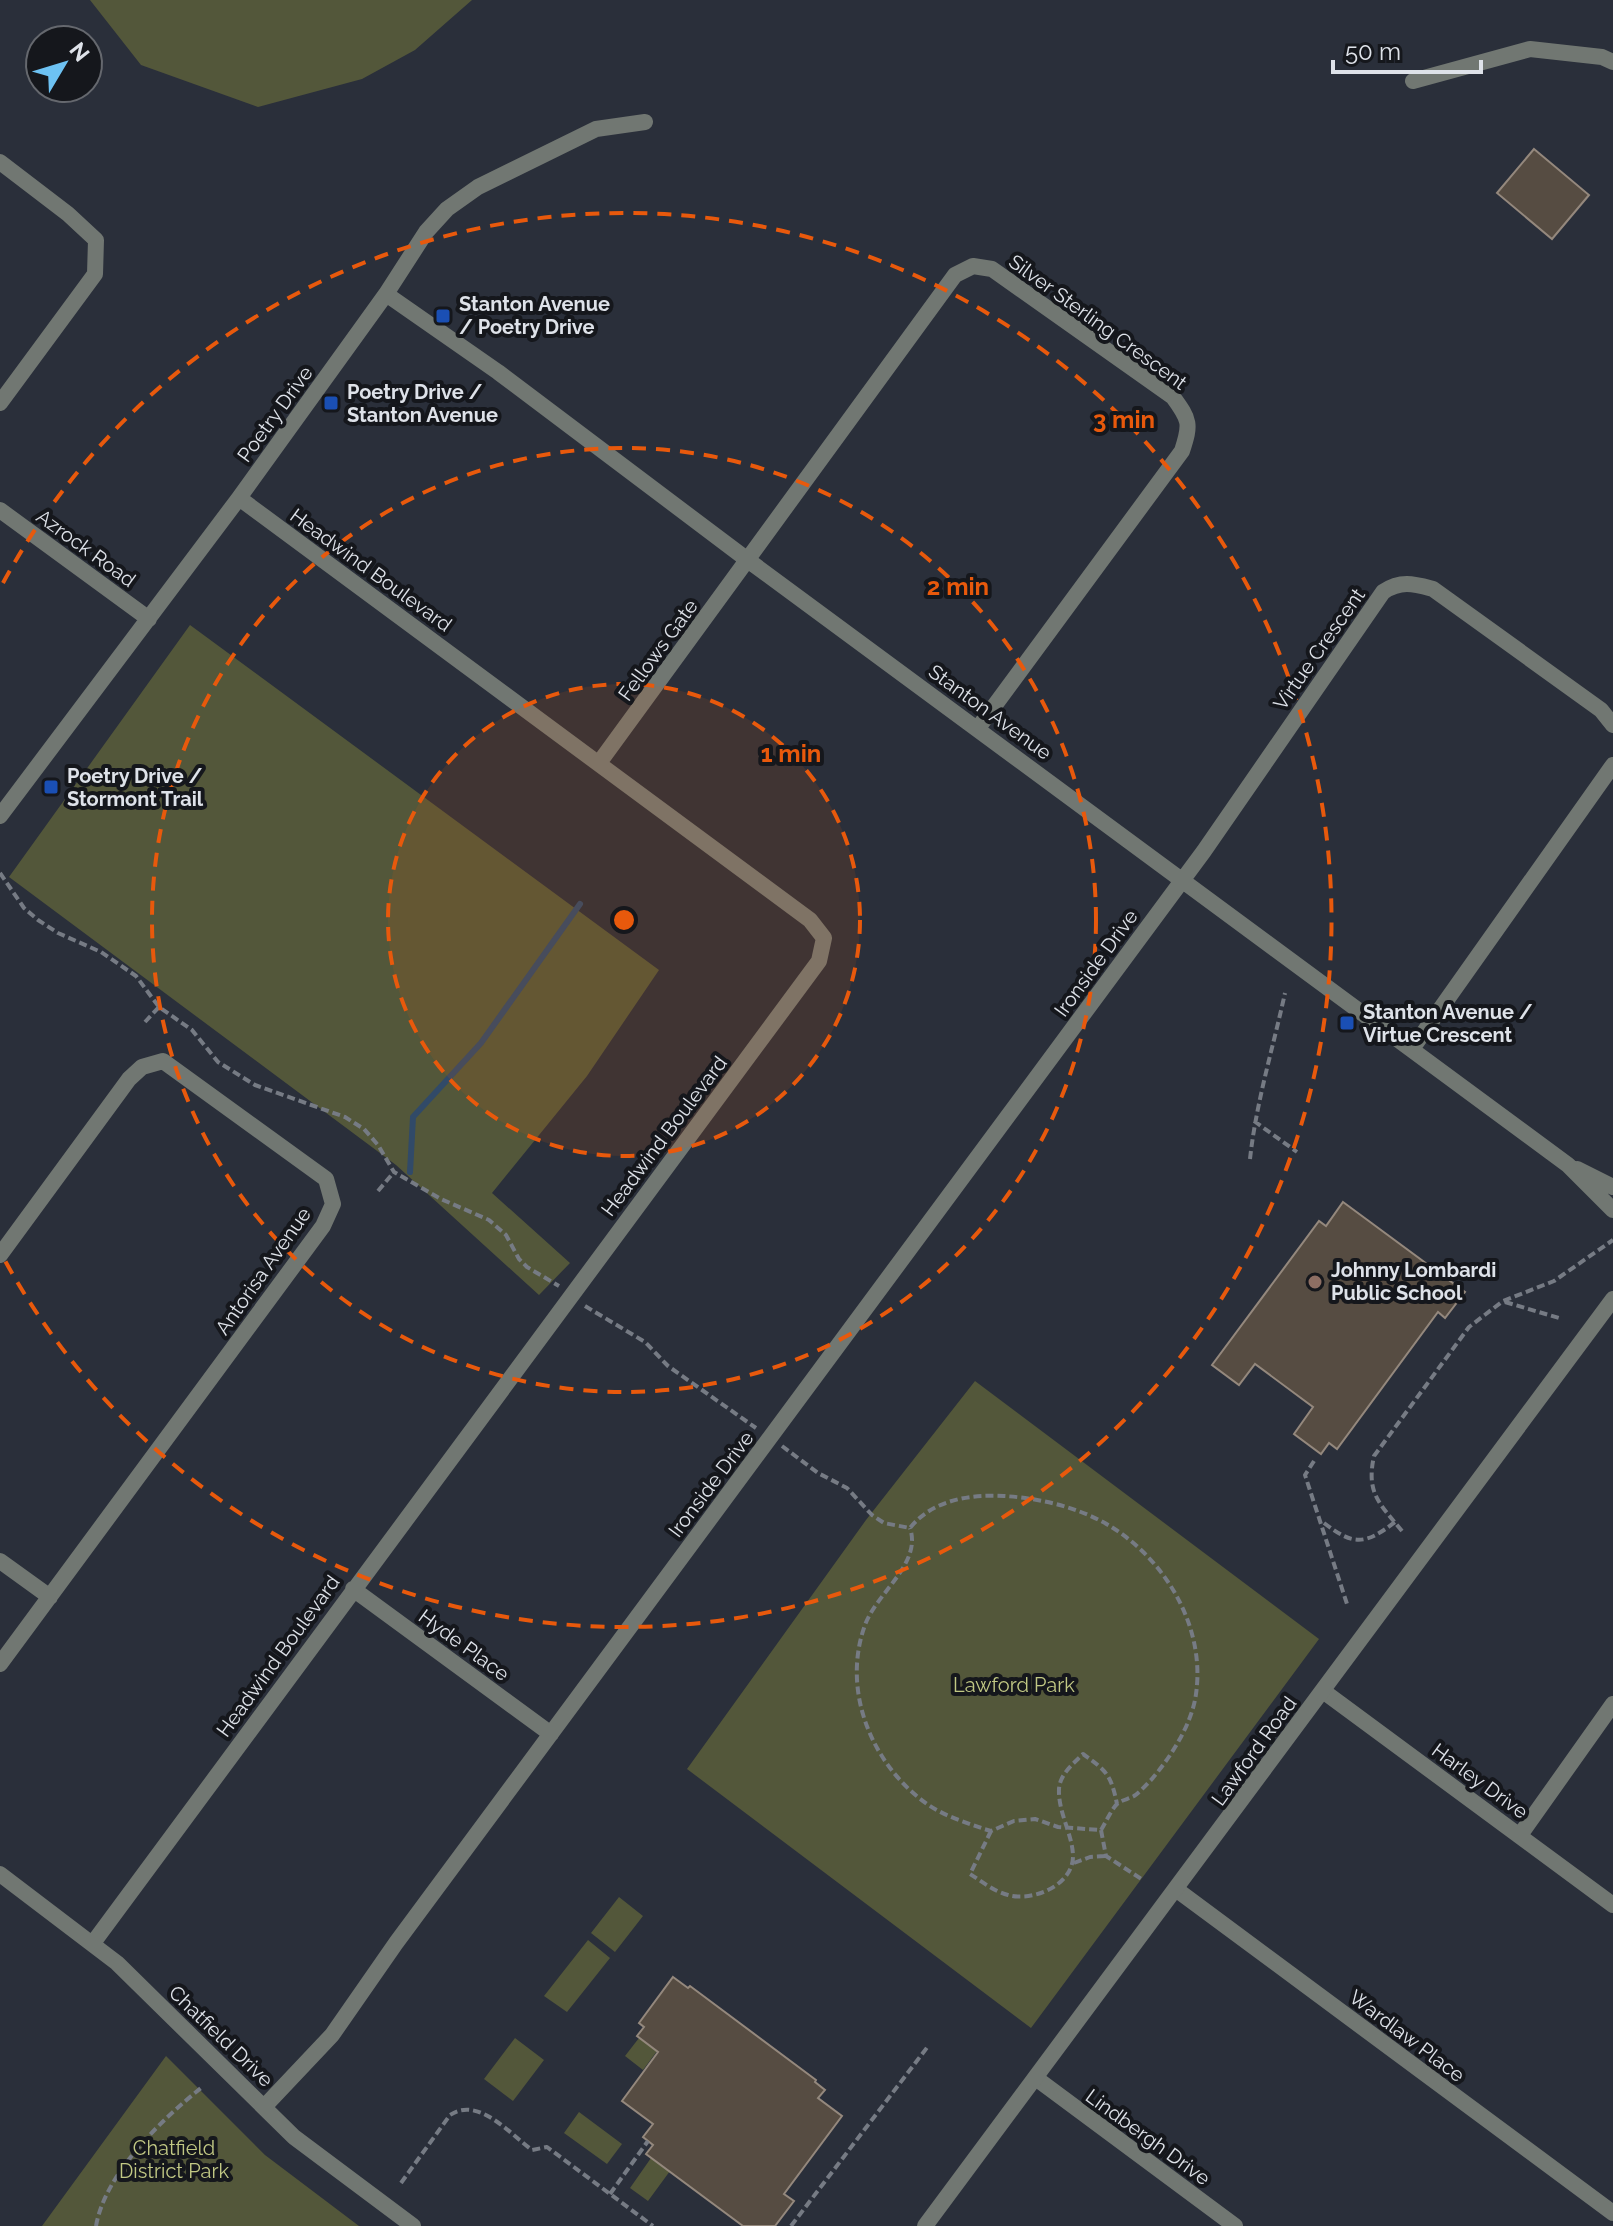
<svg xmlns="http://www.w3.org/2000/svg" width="1613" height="2226" viewBox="0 0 1613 2226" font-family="Raleway,sans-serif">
	<rect width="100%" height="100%" fill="#2a2f3a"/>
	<path fill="#53573a" d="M90,0H472L415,50L362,79L258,107L141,65Z
		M190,625L659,970L587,1076L492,1193L570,1263L539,1295L396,1165L9,877Z
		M975,1381L1319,1639L1031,2028L687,1769L866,1520Z
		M619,1897L643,1916L615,1952L591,1933Z
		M588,1940L610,1958L567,2012L544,1996Z
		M515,2038L544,2060L513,2101L484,2079Z
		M639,2038L657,2051L643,2070L625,2056Z
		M166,2056L265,2155L359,2226H42Z
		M579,2112L622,2144L607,2164L564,2133Z
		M651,2158L670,2171L648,2201L630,2188Z"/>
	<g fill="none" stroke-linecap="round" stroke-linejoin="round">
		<path stroke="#314a68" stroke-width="6" d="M410,1172L413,1117L481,1043L580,904"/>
	</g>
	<path fill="#564c42" stroke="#94887d" stroke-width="2" d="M1534,149L1589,195L1552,239L1497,193Z
		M1343,1202L1465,1292L1445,1318L1438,1312L1337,1449L1329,1443L1321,1454L1294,1434L1313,1407L1255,1364L1239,1385L1212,1365L1319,1221L1326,1226Z
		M673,1977L688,1988L690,1986L816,2080L815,2082L825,2090L818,2098L842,2116L784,2194L794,2201L775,2226H743L646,2154L653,2145L643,2137L653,2124L622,2101L658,2052L637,2036L644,2027L639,2023Z"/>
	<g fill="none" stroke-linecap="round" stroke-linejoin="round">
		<path stroke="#767b84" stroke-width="4" stroke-dasharray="8 4" stroke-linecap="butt" d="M0,873L24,908L38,920L58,933L101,952L136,976L159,1007L192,1030L218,1062L255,1085L345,1117L364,1129L378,1145L394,1172L441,1199L489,1220L506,1235L519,1259L527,1267L559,1286
			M145,1022L159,1007
			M1254,1121L1297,1152
			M1250,1159C1256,1103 1273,1048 1285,993
			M378,1191L394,1172
			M1505,1302L1559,1318
			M585,1306L645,1342L668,1366L756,1428
			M782,1446L818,1473L847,1488L872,1515L884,1523L910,1528C932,1500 970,1494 1004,1496C1037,1498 1073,1506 1103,1522C1163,1555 1206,1625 1196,1694C1192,1724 1171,1757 1151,1780C1146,1785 1140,1792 1134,1796C1129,1799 1121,1800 1117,1804C1111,1810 1106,1822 1101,1830L1058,1827L1035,1819L1014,1821L991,1831L984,1829C965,1822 944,1816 927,1804C872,1765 841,1691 865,1625C877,1592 922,1564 910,1528
			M1314,1461L1305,1475L1347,1604
			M1324,1523C1354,1546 1365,1545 1395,1522
			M1402,1531C1379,1503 1366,1493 1374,1456L1469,1327L1503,1301L1554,1281L1613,1240
			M1101,1830L1106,1856L1143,1880
			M991,1831L970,1874C981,1881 995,1892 1008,1895C1033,1902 1074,1885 1073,1855C1072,1833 1058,1812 1059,1789C1060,1774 1073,1764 1083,1754C1107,1771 1111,1775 1117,1804
			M1074,1863L1090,1857L1106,1856
			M401,2183L450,2115C478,2096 509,2133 532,2150L547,2147L653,2226
			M610,2194L648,2141
			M96,2226C105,2174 161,2120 201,2088
			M791,2226L929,2045"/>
		<path stroke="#717772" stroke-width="16" d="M1413,81L1530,49L1602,57L1613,62
			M0,162L68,214L96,240L95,274L0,403
			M386,294L498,372L749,561L1568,1165L1613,1210
			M0,510L149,619
			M599,763L955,275L973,266L992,269L1173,397C1190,420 1191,424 1182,451L978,728
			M0,816L239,498L386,294L426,232L447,209L478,187L596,129L645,122
			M1412,1049L1613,765
			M1577,1169L1613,1187
			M0,1255L129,1079L142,1067L163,1061L326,1179L333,1204L323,1226L0,1664
			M0,1561L50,1597
			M353,1589L551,1734
			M1323,1691L1613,1905
			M1520,1835L1613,1704
			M0,1874L117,1963L294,2137L413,2226
			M1177,1890L1613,2213
			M93,1943L819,961L824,938L810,920L239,498
			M1037,2079L1235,2226
			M264,2107L332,2035L396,1943L1204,851L1383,592C1401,580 1414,584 1433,589L1601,710L1613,725"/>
		<path stroke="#717772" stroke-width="16" d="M925,2226L1613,1299"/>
	</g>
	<circle cx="624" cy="920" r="236" fill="#e8590c" fill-opacity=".12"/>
	<g fill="none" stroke="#e8590c" stroke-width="4" stroke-dasharray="14 10">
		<circle cx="624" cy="920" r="236"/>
		<circle cx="624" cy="920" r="472"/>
		<path d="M3 583A707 707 0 1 1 3 1257"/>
	</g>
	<g fill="#1a4fb4" stroke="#15171c" stroke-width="3">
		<rect x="435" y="308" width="16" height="16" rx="4"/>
		<rect x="323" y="395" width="16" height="16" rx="4"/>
		<rect x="43" y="779" width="16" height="16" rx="4"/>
		<rect x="1339" y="1015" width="16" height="16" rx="4"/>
	</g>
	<circle fill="#8d6e63" stroke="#15171c" stroke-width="3" cx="1315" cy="1282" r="8"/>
	<g text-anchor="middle" stroke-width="8" stroke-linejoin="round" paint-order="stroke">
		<g font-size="20" font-weight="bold" fill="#dee2e9" stroke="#15171c" text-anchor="start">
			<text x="459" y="311">Stanton Avenue<tspan x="459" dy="23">/ Poetry Drive</tspan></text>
			<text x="347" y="399">Poetry Drive /<tspan x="347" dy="23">Stanton Avenue</tspan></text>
			<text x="67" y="783">Poetry Drive /<tspan x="67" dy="23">Stormont Trail</tspan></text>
			<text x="1363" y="1019">Stanton Avenue /<tspan x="1363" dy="23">Virtue Crescent</tspan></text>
			<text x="1331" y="1277">Johnny Lombardi<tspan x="1331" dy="23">Public School</tspan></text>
		</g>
		<g font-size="20" fill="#dee2e9" stroke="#15171c">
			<text transform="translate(1098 322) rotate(36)" y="7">Silver Sterling Crescent</text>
			<text transform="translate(275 414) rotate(-54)" y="7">Poetry Drive</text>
			<text transform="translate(86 548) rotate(36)" y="7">Azrock Road</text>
			<text transform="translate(371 570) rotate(36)" y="7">Headwind Boulevard</text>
			<text transform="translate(1319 649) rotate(-55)" y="7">Virtue Crescent</text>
			<text transform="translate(658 650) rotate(-54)" y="7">Fellows Gate</text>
			<text transform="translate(990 712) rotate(36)" y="7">Stanton Avenue</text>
			<text transform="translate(1096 963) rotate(-54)" y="7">Ironside Drive</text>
			<text transform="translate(664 1136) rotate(-53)" y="7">Headwind Boulevard</text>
			<text transform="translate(263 1271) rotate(-55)" y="7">Antorisa Avenue</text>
			<text transform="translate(711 1484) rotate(-53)" y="7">Ironside Drive</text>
			<text transform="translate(464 1645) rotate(36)" y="7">Hyde Place</text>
			<text transform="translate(278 1656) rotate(-54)" y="7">Headwind Boulevard</text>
			<text transform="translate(1254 1751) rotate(-54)" y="7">Lawford Road</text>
			<text transform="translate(1480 1781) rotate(36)" y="7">Harley Drive</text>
			<text transform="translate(221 2036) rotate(44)" y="7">Chatfield Drive</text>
			<text transform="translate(1407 2036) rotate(37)" y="7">Wardlaw Place</text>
			<text transform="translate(1148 2137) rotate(36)" y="7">Lindbergh Drive</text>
		</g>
		<g font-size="20" fill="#c1c884" stroke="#15171c">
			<text x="1014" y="1692">Lawford Park</text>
			<text x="174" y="2155">Chatfield<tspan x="174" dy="23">District Park</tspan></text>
		</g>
	</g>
	<circle cx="624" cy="920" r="12" fill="#e8590c" stroke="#15171c" stroke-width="4"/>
	<g font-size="24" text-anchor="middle" font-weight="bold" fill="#e8590c" stroke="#15171c" stroke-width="8" stroke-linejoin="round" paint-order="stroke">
		<text x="1124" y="428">3 min</text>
		<text x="958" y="595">2 min</text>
		<text x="791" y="762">1 min</text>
	</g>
	<g transform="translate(64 64) rotate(52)"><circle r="38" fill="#15171c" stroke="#65686e" stroke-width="2"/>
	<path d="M0-6L14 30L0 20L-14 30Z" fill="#6dc2f3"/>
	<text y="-12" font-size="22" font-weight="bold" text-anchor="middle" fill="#dee2e9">N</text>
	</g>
	<path d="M1333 60v12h148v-12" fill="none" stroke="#dee2e9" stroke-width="4"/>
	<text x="1345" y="60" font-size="24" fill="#dee2e9" stroke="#15171c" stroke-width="6" paint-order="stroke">50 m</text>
</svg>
